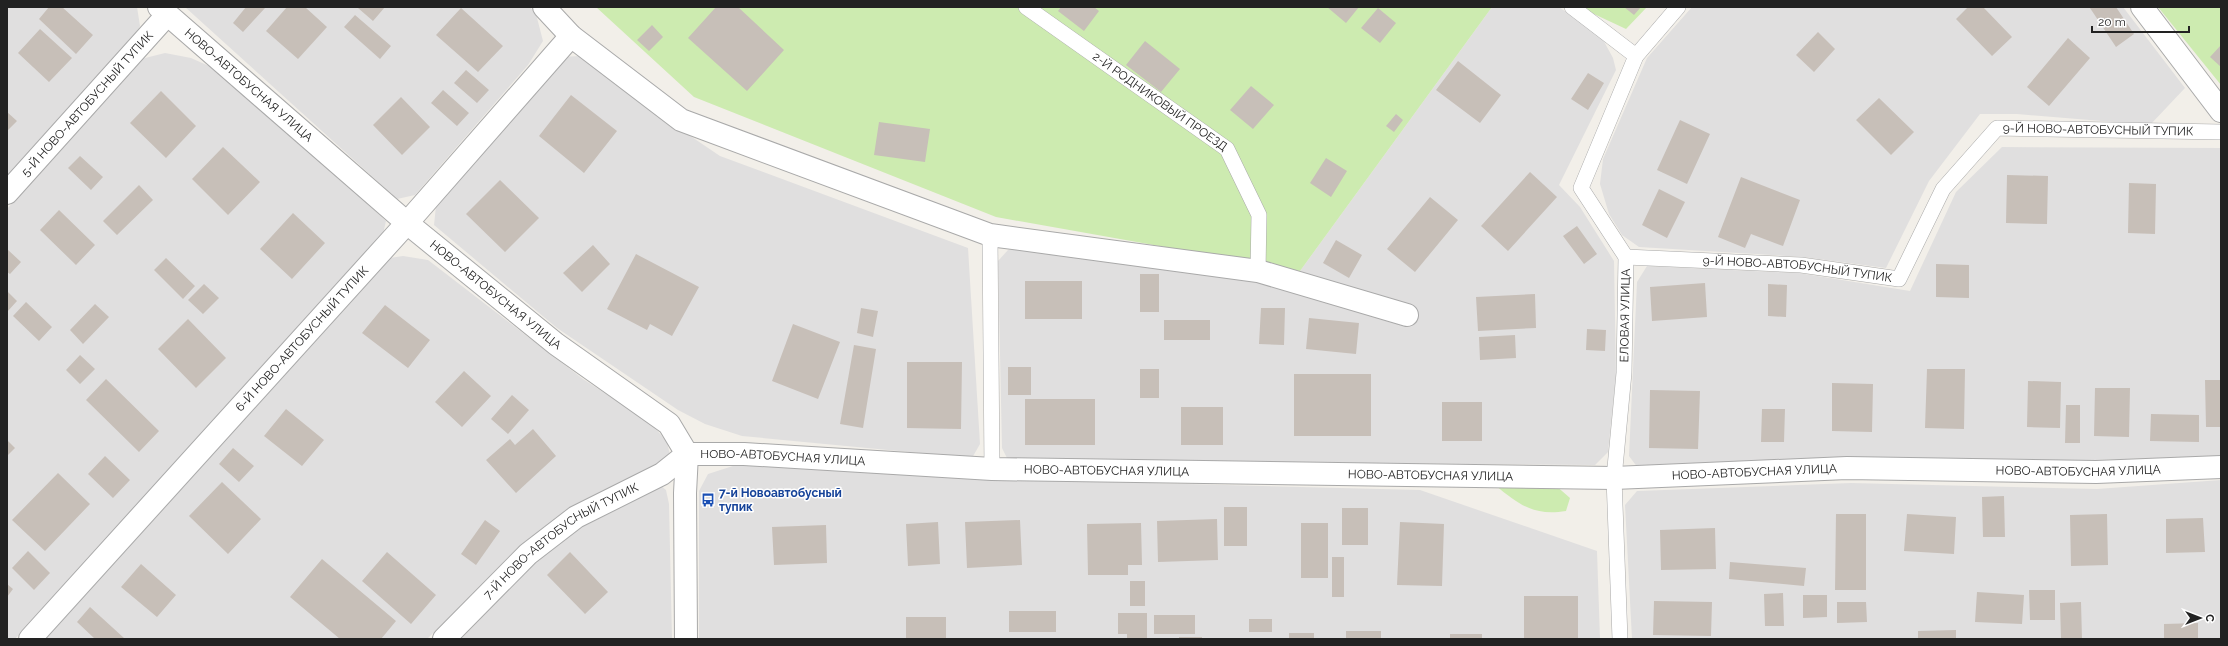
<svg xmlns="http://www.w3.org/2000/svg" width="2228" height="646" viewBox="0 0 2228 646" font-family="Raleway,sans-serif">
	<rect width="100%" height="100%" fill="#f2efe9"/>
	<path fill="#e0dfdf" d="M7,7H137L140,26L133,43L7,180Z
		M185,7H530L536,14L543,41L528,65L415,195L397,199Z
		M1492,7H1559L1601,36L1613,58L1616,70L1559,185L1580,207L1614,261L1616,376L1608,452L1595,465L1008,460L1002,448L998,261L1008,250L1027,248L1259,280L1293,291L1300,271Z
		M1692,7H2123L2185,88L2150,125L2017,114H1980L1929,181L1886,268L1803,257L1639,247L1622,235L1609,214L1600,184L1603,159L1647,58Z
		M165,53L191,58L229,75L386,221L383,234L15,639H7V209L141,59Z
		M581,56L677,127L720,156L968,248L980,444L972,458L742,436L705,424L678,410L557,328L434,225L436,206L560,57Z
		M2002,147L2221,148V456L2096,460H1848L1638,468L1629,456L1637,282L1647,266L1799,273L1910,291L1956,192Z
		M403,256L428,260L583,379L651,423L667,442L670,455L664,464L524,545L427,639H45L383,259Z
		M736,465L993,479L1420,490L1597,551L1600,639H699V491L708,474Z
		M2221,480V639H1632L1625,505L1637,491L1851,483L2097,489Z
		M660,485L666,490L669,504L672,639H461L532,565L577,527Z"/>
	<path fill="#cdebb0" d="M596,7H1492L1300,271L996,217L694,97Z
		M1579,7H1647L1626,29Z
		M2158,7H2221V85Z
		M1554,484L1570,498L1566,511C1533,516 1520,505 1496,486Z"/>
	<path fill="#c7bfb8" d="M49,7H62L93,35L76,54L39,19Z
		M246,7L265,8L243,32L233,23Z
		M287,7H305L327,27L298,59L266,31Z
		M359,7H385L373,21L358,8Z
		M716,7H738L784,50L747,91L688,38Z
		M1061,7H1094L1099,11L1084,31L1058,11Z
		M1327,7H1359L1346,23Z
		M1624,7H1641L1634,15Z
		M1968,7H1983L2012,37L1992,56L1956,19Z
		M2091,7H2116L2134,34L2116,47L2090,8Z
		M461,8L503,46L478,72L436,35Z
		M1378,8L1396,23L1380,43L1361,28Z
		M355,15L391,46L380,59L344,27Z
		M652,25L663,37L649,51L637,40Z
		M40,29L72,58L49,82L18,53Z
		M1818,32L1835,49L1814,72L1796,55Z
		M2068,38L2090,58L2049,106L2027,87Z
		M1145,41L1180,69L1161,92L1126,65Z
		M2221,45V67L2210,57Z
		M1458,61L1501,95L1480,123L1436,90Z
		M466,70L489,90L477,103L454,83Z
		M1588,73L1604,83L1588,110L1571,99Z
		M1251,86L1274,105L1253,129L1230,110Z
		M443,90L469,113L457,126L431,103Z
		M161,91L196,126L166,158L130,123Z
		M571,95L617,131L584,173L539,136Z
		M401,97L430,127L402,155L373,125Z
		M1879,98L1914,132L1891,155L1856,120Z
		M7,112L17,121L7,131Z
		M1396,114L1403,120L1394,132L1386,126Z
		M1680,120L1710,134L1687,184L1657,170Z
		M879,122L930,129L925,162L874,155Z
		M223,147L260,182L228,215L192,179Z
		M80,156L103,177L91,190L68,168Z
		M1326,158L1347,171L1331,197L1310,183Z
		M1530,172L1557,197L1508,251L1481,226Z
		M2007,175L2048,176L2047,224L2006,223Z
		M1741,177L1800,200L1783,246L1751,234L1745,248L1718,237Z
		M500,180L539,218L505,252L466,214Z
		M2129,183L2156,184L2155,234L2128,233Z
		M139,185L153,200L117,235L103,221Z
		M1659,189L1685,202L1667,238L1642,225Z
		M1430,197L1458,220L1415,272L1387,249Z
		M59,210L95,245L76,265L40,230Z
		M293,213L325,243L292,279L260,249Z
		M1577,226L1597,254L1584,264L1563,236Z
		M1336,240L1362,255L1349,278L1323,263Z
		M593,245L610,264L582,292L563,273Z
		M7,249L21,262L10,274L7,272Z
		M636,254L699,287L672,336L650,324L647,330L607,309Z
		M166,258L195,286L183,299L154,270Z
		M1936,264L1969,265V298L1936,297Z
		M1140,274H1159V312H1140Z
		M1025,281H1082V319H1025Z
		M1705,283L1707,317L1652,321L1650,287Z
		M204,284L219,298L203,314L188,300Z
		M1768,284L1787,285L1786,317L1768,316Z
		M7,291L17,301L7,312Z
		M1535,294L1536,328L1478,331L1476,297Z
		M26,302L52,327L39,341L13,316Z
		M95,304L109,317L83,344L70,330Z
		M385,305L430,340L408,368L362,333Z
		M861,308L878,311L873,337L857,333Z
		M1261,308H1285L1284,345L1259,344Z
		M1309,318L1359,323L1356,354L1306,349Z
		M188,319L226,358L196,388L158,349Z
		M1164,320H1210V340H1164Z
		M793,324L840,342L818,399L772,381Z
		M1587,329L1606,330L1605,351L1586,350Z
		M1515,335L1516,358L1480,360L1479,337Z
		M854,345L876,349L863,428L840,424Z
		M80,355L95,369L80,384L66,370Z
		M907,362H962L961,429L907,428Z
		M1008,367H1031V395H1008Z
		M1140,369H1159V398H1140Z
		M1927,369H1965L1964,429L1925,428Z
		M464,371L491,396L462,427L435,402Z
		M1294,374H1371V436H1294Z
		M106,379L159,431L139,452L86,400Z
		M2205,380H2221V427H2206Z
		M2028,381L2061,382L2060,428L2027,427Z
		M1832,383L1873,384L1872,432L1832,431Z
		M2095,388H2130L2129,437L2094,436Z
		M1650,390L1700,391L1698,449L1649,448Z
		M512,395L529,410L508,434L491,419Z
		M1025,399H1095V445H1025Z
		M1442,402H1482V441H1442Z
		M2066,405H2080V443H2065Z
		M1181,407H1223V445H1181Z
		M286,409L324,440L302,466L264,436Z
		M1762,409H1785L1784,442H1761Z
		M2151,414L2199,415V442L2150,441Z
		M533,429L556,456L516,493L486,460L510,439L515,445Z
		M7,440L15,448L7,456Z
		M233,448L254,466L239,482L219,464Z
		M105,456L130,480L113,498L88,474Z
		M58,473L90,504L45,551L12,520Z
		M222,482L261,519L228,554L189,516Z
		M2004,496L2005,537H1983L1982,497Z
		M1224,507H1247V546H1224Z
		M1342,508H1368V545H1342Z
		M1836,514H1866V590H1835Z
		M1907,514L1956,517L1954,554L1904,551Z
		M2107,514L2108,565L2071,566L2070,515Z
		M2203,518L2205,552L2166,553V519Z
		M1217,519L1218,560L1158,562L1157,521Z
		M485,520L500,531L476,565L461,554Z
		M1020,520L1022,565L967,568L965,522Z
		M938,522L940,564L908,566L906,524Z
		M1400,522L1444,524L1442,586L1397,585Z
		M1141,523L1142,565H1128V575H1088L1087,524Z
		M1301,523H1328V578H1301Z
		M826,525L827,563L774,565L772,527Z
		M1715,528L1716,569L1661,570L1660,530Z
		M28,551L50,573L34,590L12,568Z
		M387,552L436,595L411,624L362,581Z
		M570,552L608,592L585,614L547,575Z
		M1332,557H1344V597H1332Z
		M322,559L396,621L381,639H340L290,597Z
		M1730,562L1806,568L1804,586L1729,579Z
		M141,564L176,595L157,617L121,587Z
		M1130,581H1145V606H1130Z
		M7,584L13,589L7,597Z
		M2029,590H2055V620H2030Z
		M1977,592L2024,595L2022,624L1975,622Z
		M1783,593L1784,626H1765L1764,594Z
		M1803,595H1827V617L1803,618Z
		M1524,596H1578V639H1524Z
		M1654,601L1712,602L1711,636L1653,635Z
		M1837,602H1866L1867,622L1837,623Z
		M2081,602L2082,639H2061L2060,603Z
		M90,607L124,638V639H95L77,622Z
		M1009,611H1056V632H1009Z
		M1118,613H1147V639H1127V634H1118Z
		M1154,615H1195V634H1154Z
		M906,617H946V638H906Z
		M1249,619H1272V632H1249Z
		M2198,623V639H2164V624Z
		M1956,630V639H1918V631Z
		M1346,631H1381V639H1346Z
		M1289,633H1314V639H1289Z
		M1450,634H1482V639H1450Z
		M1179,637H1202V639H1179Z"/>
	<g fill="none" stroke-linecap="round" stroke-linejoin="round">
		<g stroke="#a9a9a9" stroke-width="16">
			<g id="lane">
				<path id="s1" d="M1026,7L1227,149L1259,215L1258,271"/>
				<path d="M1572,7L1636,56"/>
				<path d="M990,235L992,469"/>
				<path id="s2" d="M1626,257L1801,265L1899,279L1943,189L1997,128L2221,132"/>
				<path id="s3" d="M1620,639L1614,478L1624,373L1626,257L1581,188L1636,56L1678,7"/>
			</g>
		</g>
		<g stroke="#a9a9a9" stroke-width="24">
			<g id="street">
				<path id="s4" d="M159,7L407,223L556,344L669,424L687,454"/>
				<path d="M544,7L571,36L681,120L990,235L1258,271L1407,315"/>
				<path d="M2142,7L2221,111"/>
				<path id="s5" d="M7,193L167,15"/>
				<path id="s6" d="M687,454H744L992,469L1614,478L1847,468L2096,472L2221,467"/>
				<path id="s7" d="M30,639L407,223L571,36"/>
				<path id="s8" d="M444,639L528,554L576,517L662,474L687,454"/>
				<path d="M686,639L685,493L687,454"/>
			</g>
		</g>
		<use href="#lane" stroke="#fff" stroke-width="15"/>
		<use href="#street" stroke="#fff" stroke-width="22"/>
	</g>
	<defs>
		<g id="bus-bare" transform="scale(1.08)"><path d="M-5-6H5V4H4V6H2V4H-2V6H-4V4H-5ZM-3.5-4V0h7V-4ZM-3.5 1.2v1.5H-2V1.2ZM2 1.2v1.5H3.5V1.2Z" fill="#1a4fb4" stroke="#fff" stroke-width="2.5" paint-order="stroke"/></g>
	</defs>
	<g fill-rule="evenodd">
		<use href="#bus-bare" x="708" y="500"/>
	</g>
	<g text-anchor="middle" stroke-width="3" stroke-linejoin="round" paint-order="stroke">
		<g font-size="12" fill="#222" stroke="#fff">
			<text dy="4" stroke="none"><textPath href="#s4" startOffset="119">НОВО-АВТОБУСНАЯ УЛИЦА</textPath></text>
			<text dy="4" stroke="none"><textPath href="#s1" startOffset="164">2-Й РОДНИКОВЫЙ ПРОЕЗД</textPath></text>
			<text dy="4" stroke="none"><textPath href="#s5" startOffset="120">5-Й НОВО-АВТОБУСНЫЙ ТУПИК</textPath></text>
			<text dy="4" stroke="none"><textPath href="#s2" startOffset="557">9-Й НОВО-АВТОБУСНЫЙ ТУПИК</textPath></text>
			<text dy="4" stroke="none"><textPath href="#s2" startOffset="172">9-Й НОВО-АВТОБУСНЫЙ ТУПИК</textPath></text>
			<text dy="4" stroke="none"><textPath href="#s4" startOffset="443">НОВО-АВТОБУСНАЯ УЛИЦА</textPath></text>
			<text dy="4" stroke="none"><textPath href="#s3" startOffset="324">ЕЛОВАЯ УЛИЦА</textPath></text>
			<text dy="4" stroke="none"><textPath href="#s7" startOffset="405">6-Й НОВО-АВТОБУСНЫЙ ТУПИК</textPath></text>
			<text dy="4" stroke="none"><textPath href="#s6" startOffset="96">НОВО-АВТОБУСНАЯ УЛИЦА</textPath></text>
			<text dy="4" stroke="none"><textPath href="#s6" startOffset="1392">НОВО-АВТОБУСНАЯ УЛИЦА</textPath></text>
			<text dy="4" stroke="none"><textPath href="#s6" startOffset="420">НОВО-АВТОБУСНАЯ УЛИЦА</textPath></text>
			<text dy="4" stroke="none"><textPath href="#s6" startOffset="1068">НОВО-АВТОБУСНАЯ УЛИЦА</textPath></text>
			<text dy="4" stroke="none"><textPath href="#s6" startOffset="744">НОВО-АВТОБУСНАЯ УЛИЦА</textPath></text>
			<text dy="4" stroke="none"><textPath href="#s8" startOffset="154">7-Й НОВО-АВТОБУСНЫЙ ТУПИК</textPath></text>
		</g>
		<g font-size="12" font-weight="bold" fill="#164399" stroke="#fff" text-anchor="start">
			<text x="719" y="497">7-й Новоавтобусный<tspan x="719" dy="14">тупик</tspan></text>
		</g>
	</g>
	<rect width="2228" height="646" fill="none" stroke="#222222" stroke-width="16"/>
	<g transform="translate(2200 618) rotate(90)" stroke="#ffffff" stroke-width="3" paint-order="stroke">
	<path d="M0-3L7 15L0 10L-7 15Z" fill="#222222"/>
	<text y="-6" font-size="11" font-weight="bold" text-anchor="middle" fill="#222222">С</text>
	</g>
	<path d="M2092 26v6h97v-6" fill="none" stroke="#222222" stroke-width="2"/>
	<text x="2098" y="26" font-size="12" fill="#222222" stroke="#ffffff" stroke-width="3" paint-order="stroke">20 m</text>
</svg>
